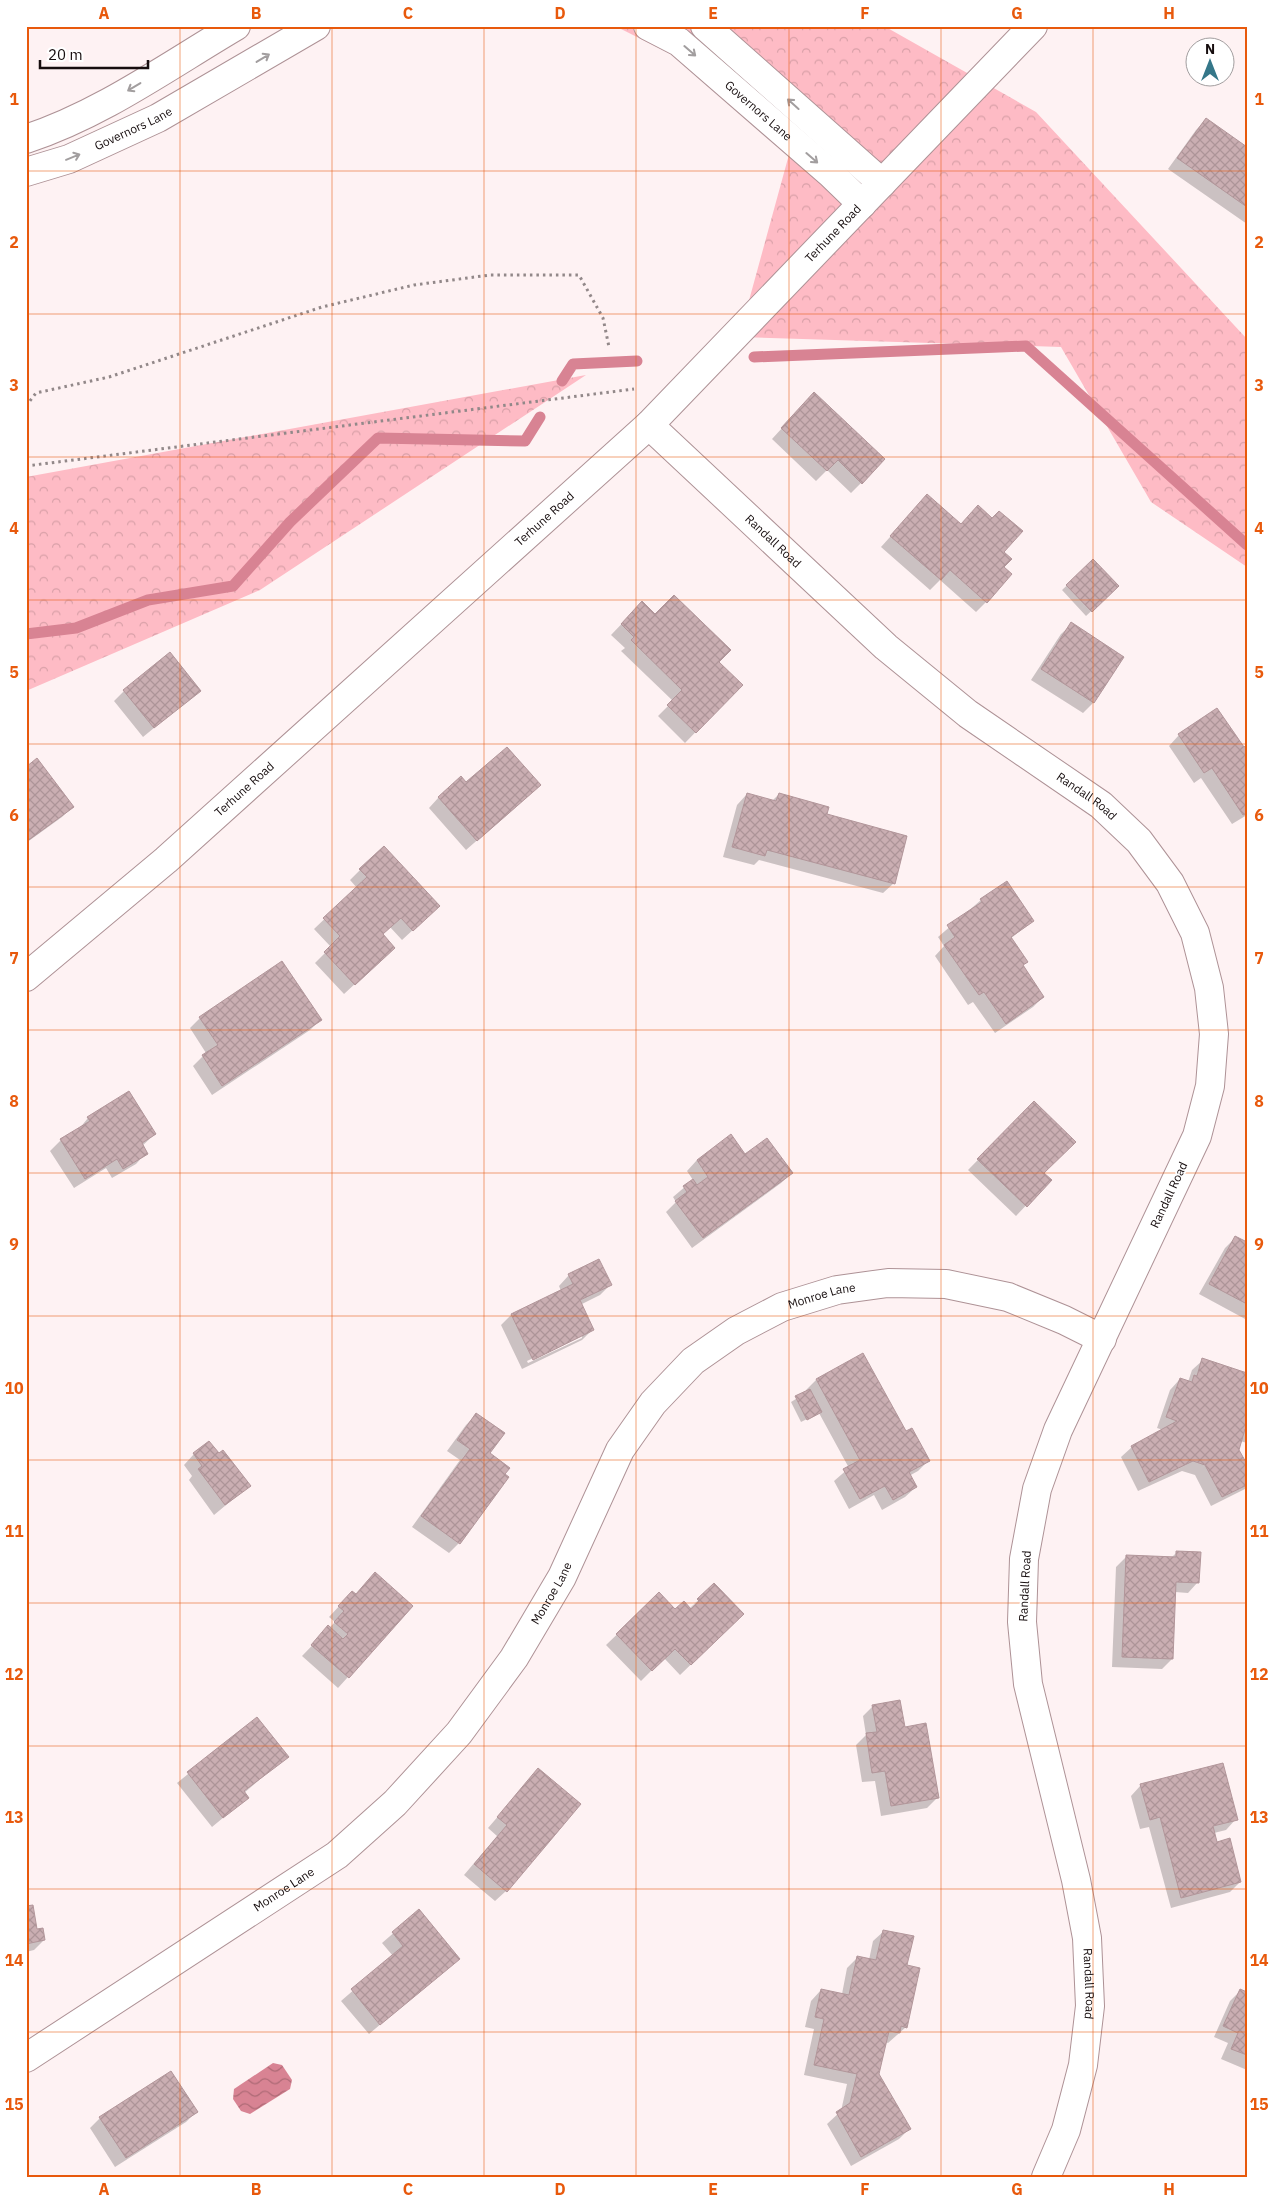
<svg xmlns="http://www.w3.org/2000/svg" width="1273" height="2203" viewBox="0 0 1273 2203" font-family="'IBM Plex Sans',sans-serif">
	<defs>
		<pattern id="forest-crowns" width="20" height="18" patternUnits="userSpaceOnUse" patternTransform="scale(1.25)"><rect width="20" height="18" fill="#febbc5"/><path d="M2 6a3 3 0 1 1 6 0M12 15a3 3 0 1 1 6 0" fill="none" stroke="#d9a0a8"/></pattern>
		<pattern id="water-waves" width="16" height="10" patternUnits="userSpaceOnUse" patternTransform="scale(1.25)"><rect width="16" height="10" fill="#d88393"/><path d="M0 5q4-4 8 0t8 0" fill="none" stroke="#ae6a76"/></pattern>
		<pattern id="building-cross-hatch" width="8" height="8" patternUnits="userSpaceOnUse" patternTransform="scale(1.25)"><rect width="8" height="8" fill="#caaeb2"/><path d="M0 0l8 8M0 8l8-8" fill="none" stroke="#ad9498"/></pattern>
	</defs>
	<rect width="100%" height="100%" fill="#fef2f3"/>
	<path fill="url(#forest-crowns)" d="M615,26H884L1036,112L1247,339V567L1151,502L1061,347L739,337L799,118Z
		M586,375L260,590L26,691V477Z"/>
	<path fill="url(#water-waves)" d="M273,2063L282,2065L292,2080L290,2089L250,2114L241,2111L233,2099L234,2089Z"/>
	<path fill="#0003" fill-rule="evenodd" d="M1206,119L1247,148V224L1168,169L1196,130Z
		M804,404L861,483L851,493L827,470L816,481L772,439Z
		M927,496L961,525L978,506L1003,552L1002,567L986,602L976,612L940,580L930,590L881,547Z
		M1093,561L1118,586L1086,616L1062,590Z
		M632,613L655,616L717,662L741,685L685,743L658,716L673,701L621,651L625,648L611,635Z
		M1072,624L1123,657L1093,703L1083,713L1031,680L1061,634Z
		M124,691H199L143,737L114,701Z
		M1179,735L1243,749L1247,747V815L1232,824L1201,778L1194,783L1169,746Z
		M26,768L72,807L62,817L26,843Z
		M466,784L529,795L466,850L429,808L439,797Z
		M747,794L772,801L779,794L825,815L894,883L883,893L759,860L754,865L723,857L737,805Z
		M360,870L428,916L402,940L390,927L381,935L383,958L344,994L315,963L331,947L314,929L357,888L350,880Z
		M981,900L1033,921L1010,939L1022,966L1043,997L1033,1007L995,1033L973,1002L968,1005L935,956L944,946L938,937Z
		M200,1018L320,1020L310,1030L212,1095L193,1066L206,1053L190,1028Z
		M1034,1103L1043,1173L1050,1180L1016,1216L968,1170Z
		M88,1118L155,1134L142,1146L146,1153L136,1164L112,1178L106,1168L74,1188L50,1151L61,1140L79,1129Z
		M731,1136L745,1156L792,1173L781,1183L692,1248L666,1212L676,1202L673,1197L693,1180L687,1171L697,1160Z
		M1235,1238L1247,1244V1320L1199,1294L1225,1248Z
		M569,1275L610,1285L600,1295L580,1305L592,1330L582,1340L522,1369L501,1325L511,1315L561,1291L559,1286ZM582,1335V1338L528,1363L527,1361Z
		M1203,1360L1247,1374V1443L1240,1441L1238,1450L1247,1467V1488L1211,1506L1195,1475L1182,1471L1138,1491L1121,1457L1132,1447L1163,1430L1157,1428L1170,1390L1180,1379L1188,1382L1192,1370Z
		M816,1380L905,1433L928,1461L918,1471L909,1476L916,1487L905,1497L882,1510L874,1495L849,1509L834,1481L849,1468L819,1413L801,1422L802,1424L791,1402L807,1392L806,1390Z
		M477,1414L488,1454L459,1543L449,1553L412,1527L460,1460L447,1451L466,1425Z
		M194,1454L249,1486L214,1515L189,1480L192,1476L184,1465Z
		M1177,1552L1198,1582L1188,1593L1175,1592L1172,1659L1162,1669L1112,1667L1116,1567L1126,1557L1171,1558Z
		M714,1585L732,1625L680,1675L664,1658L641,1681L606,1645L659,1594L675,1611L689,1609Z
		M355,1595L412,1606L338,1688L302,1656L335,1622L329,1617L342,1603Z
		M873,1706L904,1728L937,1798L927,1808L881,1816L875,1781L862,1782L856,1745L866,1735L863,1716Z
		M257,1718L287,1756L244,1793L247,1798L212,1827L177,1783Z
		M538,1770L506,1891L495,1901L464,1875L497,1836L488,1828Z
		M1141,1785L1236,1819L1226,1830L1214,1833L1216,1844L1240,1882L1230,1892L1171,1908L1149,1827L1140,1829L1131,1796Z
		M26,1907L36,1930L44,1940L34,1950L26,1952Z
		M419,1911L458,1959L369,2034L341,2001L393,1956L382,1943Z
		M884,1931L906,1966V2027L888,2043L885,2042L878,2074L909,2129L899,2139L851,2166L827,2124L841,2111L847,2084L804,2075L814,2029L805,2027L811,2001L821,1990L842,1994L847,1968L858,1957L869,1960L873,1941Z
		M1240,1991L1247,1994V2070L1221,2059L1228,2043L1214,2037L1230,2001Z
		M196,2112L186,2122L115,2167L90,2128L100,2118Z"/>
	<g fill="none" stroke-linecap="round" stroke-linejoin="round">
		<path stroke="#d88393" stroke-width="11" d="M754,357L1026,346L1247,545
			M562,381L573,364L637,361
			M26,634L76,628L148,600L233,586L290,522L378,438L525,441L540,417"/>
	</g>
	<path fill="url(#building-cross-hatch)" stroke="#b2969a" d="M1206,118L1247,147V207L1177,158Z
		M814,392L885,459L862,484L838,460L827,471L781,428Z
		M927,494L961,524L978,505L992,518L999,511L1023,531L1004,552L1012,559L1004,567L1012,574L987,603L950,570L941,580L890,536Z
		M1093,559L1119,586L1092,612L1066,585Z
		M674,595L731,650L719,662L743,685L696,733L667,705L682,690L631,640L634,637L621,624L642,601L655,614Z
		M1071,622L1124,657L1094,703L1041,669Z
		M170,652L201,691L154,728L123,690Z
		M1217,708L1244,747L1247,745V813L1243,815L1212,768L1204,773L1178,734Z
		M507,747L541,785L477,841L438,797L461,776L466,782Z
		M37,758L74,807L26,842V767Z
		M747,793L776,801L779,793L829,807L827,814L907,836L895,884L767,850L765,856L732,847Z
		M384,846L440,906L413,931L401,918L383,934L395,948L355,985L324,952L340,936L323,918L367,877L359,869Z
		M1007,881L1034,921L1011,937L1028,962L1023,965L1044,997L1006,1024L984,992L979,995L944,945L955,937L947,925L982,902L980,899Z
		M282,961L322,1020L222,1086L202,1055L218,1045L199,1017Z
		M129,1091L156,1134L142,1143L148,1154L123,1169L117,1159L85,1179L60,1139L90,1121L87,1117Z
		M1034,1101L1076,1142L1044,1173L1052,1180L1027,1207L977,1159Z
		M731,1134L745,1154L767,1138L793,1173L703,1238L675,1201L687,1192L683,1186L693,1179L697,1185L708,1177L697,1160Z
		M1235,1236L1247,1242V1304L1209,1284Z
		M599,1259L612,1285L580,1300L594,1330L533,1360L511,1314L573,1284L568,1274Z
		M863,1353L906,1431L912,1428L930,1461L909,1472L917,1487L893,1500L885,1486L860,1499L843,1469L860,1460L816,1379Z
		M1202,1358L1247,1373V1429H1245L1239,1450L1247,1464V1485L1222,1497L1205,1465L1193,1461L1149,1482L1131,1446L1177,1421L1166,1417L1180,1378L1192,1382L1194,1375L1197,1376Z
		M810,1389L822,1412L807,1420L795,1396Z
		M476,1413L505,1433L490,1453L510,1468L505,1474L509,1477L460,1544L421,1516L470,1449L457,1440Z
		M209,1441L219,1453L223,1450L251,1486L225,1505L198,1469L202,1466L193,1453Z
		M1176,1551L1201,1552L1199,1583L1176,1582L1173,1659L1122,1657L1126,1555L1176,1557Z
		M375,1572L413,1606L349,1678L311,1645L328,1625L343,1639L348,1634L334,1622L344,1611L338,1606L352,1591L356,1594Z
		M714,1583L744,1614L691,1665L675,1649L652,1671L616,1634L659,1592L675,1609L684,1601L691,1609L699,1601L697,1599Z
		M900,1700L905,1727L926,1723L939,1798L891,1806L885,1771L872,1773L866,1733L877,1732L872,1705Z
		M257,1717L289,1757L244,1791L249,1798L223,1818L187,1772Z
		M1223,1763L1238,1820L1213,1826L1217,1842L1230,1838L1241,1882L1181,1898L1160,1817L1150,1820L1140,1784Z
		M538,1768L581,1804L507,1892L474,1864L507,1825L497,1817Z
		M33,1905L37,1929L43,1928L45,1940L26,1944V1906Z
		M419,1909L460,1959L380,2025L351,1989L403,1946L392,1932Z
		M883,1930L914,1936L907,1965L920,1968L907,2028L901,2026L900,2033L889,2031L879,2074L911,2129L861,2157L836,2112L850,2103L857,2074L814,2065L824,2019L815,2017L821,1989L849,1995L857,1956L876,1960Z
		M1240,1989L1247,1992V2055L1231,2049L1238,2033L1223,2026Z
		M171,2071L198,2112L126,2158L99,2117Z"/>
	<g fill="none" stroke-linecap="round" stroke-linejoin="round">
		<g stroke="#ae9296" stroke-width="30">
			<g id="minor">
				<path id="s1" d="M648,26L679,42L831,174L862,204"/>
				<path d="M705,26L882,183"/>
				<path d="M26,139C102,114 168,66 236,26"/>
				<path id="s2" d="M26,172L69,159L158,118L316,26"/>
				<path id="s3" d="M649,425L886,647L968,714L1101,805L1139,841L1170,883L1195,933L1209,988L1214,1034L1210,1086L1197,1136L1058,1430L1037,1489L1024,1559L1022,1622L1028,1684L1076,1880L1087,1938L1090,2006L1083,2065L1066,2130L1046,2177"/>
				<path id="s4" d="M26,2058L337,1855L395,1803L459,1733L514,1658L562,1577L620,1450L653,1403L693,1361L736,1331L782,1307L837,1290L888,1283L946,1284L1008,1297L1064,1320L1102,1339"/>
			</g>
		</g>
		<g stroke="#ae9296" stroke-width="30">
			<g id="tertiary">
				<path id="s5" d="M26,977L166,860L649,425L1033,26"/>
			</g>
		</g>
		<path stroke="#928889" stroke-width="3" stroke-dasharray="2.5 4" stroke-linecap="butt" d="M26,406L36,393L109,377L322,307L414,285L490,275H579L603,318L609,347
			M26,466L634,389"/>
		<use href="#minor" stroke="#fff" stroke-width="28"/>
		<use href="#tertiary" stroke="#fff" stroke-width="28"/>
	</g>
	<defs><path id="oneway-shaft" d="M-6 0H5M1.5-3L5.5 0L1.5 3" fill="none" stroke-width="1.6" stroke-linecap="round" stroke-linejoin="round" transform="scale(1.25)"/></defs>
	<g stroke="#a29e9f">
		<use href="#oneway-shaft" transform="translate(690 51) rotate(41)"/>
		<use href="#oneway-shaft" transform="translate(263 58) rotate(-31)"/>
		<use href="#oneway-shaft" transform="translate(134 87) rotate(149)"/>
		<use href="#oneway-shaft" transform="translate(793 104) rotate(-138)"/>
		<use href="#oneway-shaft" transform="translate(73 157) rotate(-22)"/>
		<use href="#oneway-shaft" transform="translate(812 158) rotate(41)"/>
	</g>
	<path fill="none" stroke="#e8590c" stroke-width="1" stroke-opacity="0.55" d="M180,26V2177M332,26V2177M484,26V2177M636,26V2177M789,26V2177M941,26V2177M1093,26V2177M26,171H1247M26,314H1247M26,457H1247M26,600H1247M26,744H1247M26,887H1247M26,1030H1247M26,1173H1247M26,1316H1247M26,1460H1247M26,1603H1247M26,1746H1247M26,1889H1247M26,2032H1247"/>
	<g text-anchor="middle" stroke-width="4" stroke-linejoin="round" paint-order="stroke">
		<g font-size="12" fill="#160d0e" stroke="#fff">
			<text dy="4" stroke="none"><textPath href="#s1" startOffset="140">Governors Lane</textPath></text>
			<text dy="4" stroke="none"><textPath href="#s2" startOffset="116">Governors Lane</textPath></text>
			<text dy="4" stroke="none"><textPath href="#s5" startOffset="1098">Terhune Road</textPath></text>
			<text dy="4" stroke="none"><textPath href="#s5" startOffset="692">Terhune Road</textPath></text>
			<text dy="4" stroke="none"><textPath href="#s3" startOffset="170">Randall Road</textPath></text>
			<text dy="4" stroke="none"><textPath href="#s5" startOffset="288">Terhune Road</textPath></text>
			<text dy="4" stroke="none"><textPath href="#s3" startOffset="575">Randall Road</textPath></text>
			<text transform="translate(1169 1195) rotate(-65)" y="4">Randall Road</text>
			<text dy="4" stroke="none"><textPath href="#s4" startOffset="1132">Monroe Lane</textPath></text>
			<text transform="translate(1025 1586) rotate(-87)" y="4">Randall Road</text>
			<text dy="4" stroke="none"><textPath href="#s4" startOffset="712">Monroe Lane</textPath></text>
			<text dy="4" stroke="none"><textPath href="#s4" startOffset="308">Monroe Lane</textPath></text>
			<text dy="4" stroke="none"><textPath href="#s3" startOffset="1850">Randall Road</textPath></text>
		</g>
	</g>
	<rect width="1273" height="2203" fill="none" stroke="#ffffff" stroke-width="55"/>
	<g transform="translate(1210 62)"><circle r="24" fill="#ffffff" stroke="#a29e9f"/>
	<path d="M0-4L9 19L0 12L-9 19Z" fill="#357789"/>
	<text y="-8" font-size="14" font-weight="bold" text-anchor="middle" fill="#160d0e">N</text>
	</g>
	<path d="M40 60v8h108v-8" fill="none" stroke="#160d0e" stroke-width="2.5"/>
	<text x="48" y="60" font-size="15" fill="#160d0e" stroke="#ffffff" stroke-width="4" paint-order="stroke">20 m</text>
	<rect x="28" y="28" width="1218" height="2148" fill="none" stroke="#e8590c" stroke-width="2"/>
	<g font-size="16" text-anchor="middle" font-weight="bold" fill="#e8590c">
		<text x="104" y="19">A</text>
		<text x="256" y="19">B</text>
		<text x="408" y="19">C</text>
		<text x="560" y="19">D</text>
		<text x="713" y="19">E</text>
		<text x="865" y="19">F</text>
		<text x="1017" y="19">G</text>
		<text x="1169" y="19">H</text>
		<text x="14" y="105">1</text>
		<text x="1259" y="105">1</text>
		<text x="14" y="248">2</text>
		<text x="1259" y="248">2</text>
		<text x="14" y="391">3</text>
		<text x="1259" y="391">3</text>
		<text x="14" y="534">4</text>
		<text x="1259" y="534">4</text>
		<text x="14" y="678">5</text>
		<text x="1259" y="678">5</text>
		<text x="14" y="821">6</text>
		<text x="1259" y="821">6</text>
		<text x="14" y="964">7</text>
		<text x="1259" y="964">7</text>
		<text x="14" y="1107">8</text>
		<text x="1259" y="1107">8</text>
		<text x="14" y="1250">9</text>
		<text x="1259" y="1250">9</text>
		<text x="14" y="1394">10</text>
		<text x="1259" y="1394">10</text>
		<text x="14" y="1537">11</text>
		<text x="1259" y="1537">11</text>
		<text x="14" y="1680">12</text>
		<text x="1259" y="1680">12</text>
		<text x="14" y="1823">13</text>
		<text x="1259" y="1823">13</text>
		<text x="14" y="1966">14</text>
		<text x="1259" y="1966">14</text>
		<text x="14" y="2110">15</text>
		<text x="1259" y="2110">15</text>
		<text x="104" y="2195">A</text>
		<text x="256" y="2195">B</text>
		<text x="408" y="2195">C</text>
		<text x="560" y="2195">D</text>
		<text x="713" y="2195">E</text>
		<text x="865" y="2195">F</text>
		<text x="1017" y="2195">G</text>
		<text x="1169" y="2195">H</text>
	</g>
</svg>
